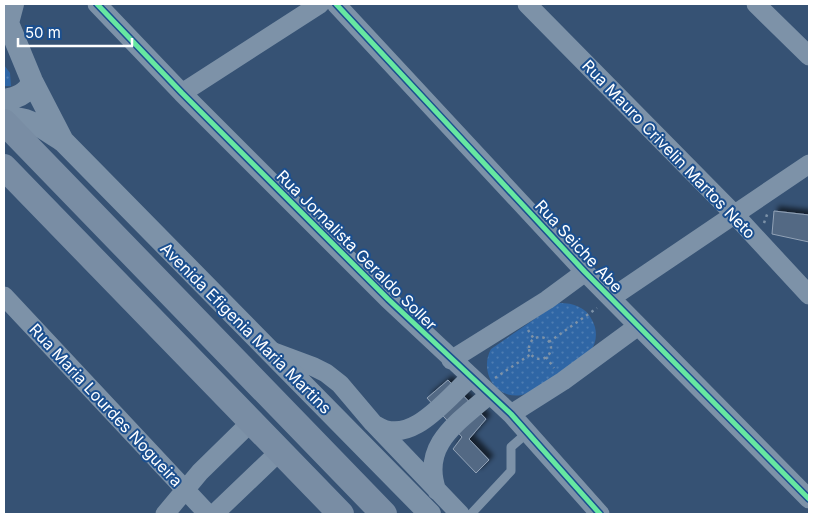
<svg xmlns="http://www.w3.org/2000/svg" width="813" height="518" viewBox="0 0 813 518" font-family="Inter,sans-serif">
	<defs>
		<pattern id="grass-dots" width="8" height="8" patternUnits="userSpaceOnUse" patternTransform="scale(1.25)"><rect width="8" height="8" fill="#2f66a5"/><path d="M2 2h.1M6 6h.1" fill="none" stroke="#4e7db2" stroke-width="1.8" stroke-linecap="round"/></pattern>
		<filter id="shadow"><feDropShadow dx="4.5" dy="-4.5" stdDeviation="2.5" flood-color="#0009"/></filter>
	</defs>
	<rect width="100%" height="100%" fill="#365274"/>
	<path fill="url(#grass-dots)" d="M4,65L10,73L11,86H4Z
		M560,303C573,303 586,307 592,320C598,330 597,343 590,352C585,359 530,394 522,395C495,400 479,371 491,349L555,305Z"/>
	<path fill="#526984" stroke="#92a2b6" filter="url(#shadow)" d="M774,211L809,215V242L772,234Z
		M448,380L486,419L469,439L489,460L476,473L453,449L462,437L427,398Z"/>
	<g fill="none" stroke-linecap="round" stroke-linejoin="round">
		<path stroke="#7d92a8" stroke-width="2.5" stroke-dasharray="2.5 4" stroke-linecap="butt" d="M764,223L768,212
			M528,330L534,339
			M529 348a11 11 0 1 1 22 0a11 11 0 1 1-22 0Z
			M549,342L597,308
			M546,357L554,368
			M495,378L531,354"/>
		<path stroke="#7d92a8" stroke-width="9" d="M471,514L511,471V447L527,433"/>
		<path stroke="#7d92a8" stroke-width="19" d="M97,4L182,93L388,299L511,414L600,514
			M336,4L585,272L809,499
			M527,4L734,214L809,295
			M756,4L809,56
			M182,93L320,4
			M4,296L208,514
			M611,298L809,164
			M271,351L314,367L326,373L340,384L373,423L460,514
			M451,360L547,300L585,272
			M511,414L563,381L638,326
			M376,425C410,448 446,399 470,378
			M437,491C420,444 459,422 489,395
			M165,514L200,472L251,422
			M214,514L280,451"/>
		<path stroke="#7d92a8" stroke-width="22" d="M13,4L8,23L32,81L63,141
			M4,100C16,98 29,94 32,81
			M4,119C26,114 45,130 63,141L430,514"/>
		<path stroke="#798da4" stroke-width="26" d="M4,122L384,514
			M4,167L341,514"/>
		<g stroke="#1b4f8f" stroke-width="8">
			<path id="cycleway" d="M97,4L182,93L388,299L511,414L600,514
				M336,4L585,272L809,499"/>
		</g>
		<use href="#cycleway" stroke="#66e7a1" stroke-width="5"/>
	</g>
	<g text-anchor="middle" stroke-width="4" stroke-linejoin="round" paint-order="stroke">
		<g font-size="16" fill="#fff" stroke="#1b4f8f">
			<text transform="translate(669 149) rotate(46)" y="6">Rua Mauro Crivelin Martos Neto</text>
			<text transform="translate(579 246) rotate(47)" y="6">Rua Seiche Abe</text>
			<text transform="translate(357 250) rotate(45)" y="6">Rua Jornalista Geraldo Soller</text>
			<text transform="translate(246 328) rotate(45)" y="6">Avenida Efigenia Maria Martins</text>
			<text transform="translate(106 405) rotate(47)" y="6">Rua Maria Lourdes Nogueira</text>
		</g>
	</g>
	<rect width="813" height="518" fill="none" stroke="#ffffff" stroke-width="10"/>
	<path d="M18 38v8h114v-8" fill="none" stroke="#ffffff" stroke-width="2.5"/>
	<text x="25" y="38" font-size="15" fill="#ffffff" stroke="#1b4f8f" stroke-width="4" paint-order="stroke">50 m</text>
</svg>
